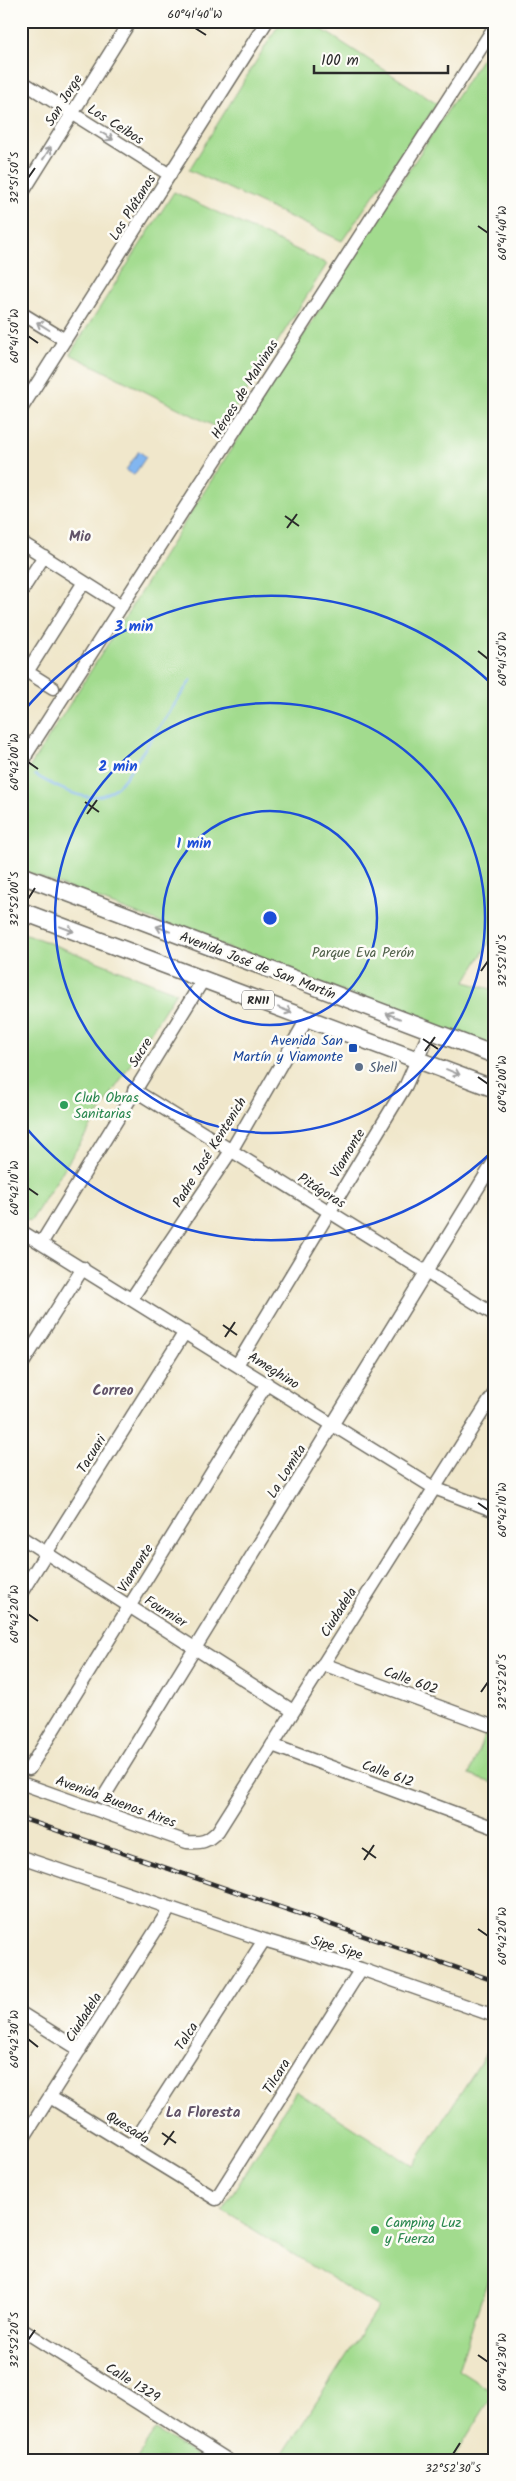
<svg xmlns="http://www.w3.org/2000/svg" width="516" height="2481" viewBox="0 0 516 2481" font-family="Kalam,sans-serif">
	<rect width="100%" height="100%" fill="#fdfcf7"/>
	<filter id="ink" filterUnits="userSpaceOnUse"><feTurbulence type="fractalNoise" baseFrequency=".02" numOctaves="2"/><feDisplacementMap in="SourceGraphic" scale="10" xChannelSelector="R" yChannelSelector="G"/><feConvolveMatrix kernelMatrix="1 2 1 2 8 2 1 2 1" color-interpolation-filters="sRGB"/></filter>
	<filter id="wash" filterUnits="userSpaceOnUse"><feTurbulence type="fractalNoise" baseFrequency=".0096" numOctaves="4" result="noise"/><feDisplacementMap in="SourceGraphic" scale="20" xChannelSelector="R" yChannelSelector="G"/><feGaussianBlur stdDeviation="1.12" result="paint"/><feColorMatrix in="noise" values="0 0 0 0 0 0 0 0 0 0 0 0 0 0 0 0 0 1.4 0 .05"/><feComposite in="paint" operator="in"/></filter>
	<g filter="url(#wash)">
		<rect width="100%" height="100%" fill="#f0e7cb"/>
		<path fill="#a2db8e" stroke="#66835c" d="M281,21H309L437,104L342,241L189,170Z
			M495,38V933L465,982L495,990V1032L489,1047L21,870V781L368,233Z
			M174,192L327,264L222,430L70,354Z
			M21,932L176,992L31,1221L21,1219Z
			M495,1709V1784L469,1775Z
			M495,2040V2268L488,2279L458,2370L494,2393L452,2460H279L378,2307L222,2210L296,2091L413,2166Z
			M156,2430L202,2460H136Z"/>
		<path fill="#82b6f0" stroke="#56708e" d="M139,451L146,457L134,475L126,470Z"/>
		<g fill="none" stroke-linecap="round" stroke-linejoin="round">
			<path stroke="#82b6f0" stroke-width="2.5" d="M35,775C65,791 99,813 125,778L191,680"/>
		</g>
	</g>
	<g filter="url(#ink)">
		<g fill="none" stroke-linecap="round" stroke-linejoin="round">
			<g stroke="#706d63" stroke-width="15">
				<path id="minor" d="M21,81L170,175
					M21,195L130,21
					M21,313L65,340
					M21,409L267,21
					M21,542L122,606
					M21,592L44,556
					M21,668L53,688
					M27,672L84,582
					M21,769L27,753L495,26
					M134,1090L495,1315
					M21,1231L434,1488L495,1511
					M42,1242L203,980
					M132,1298L231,1151L307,1019
					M237,1365L406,1085L430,1031
					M21,1366L83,1268
					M21,1537L293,1711
					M21,1593L185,1332
					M323,1664L489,1725
					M272,1745L495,1828
					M29,1769L267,1383
					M21,1783L187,1842C202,1843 207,1842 218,1831L495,1392
					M103,1798L495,1160
					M21,1857L264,1940L361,1969L495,2016
					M21,2013L80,2050
					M50,2097L216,2199L361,1969
					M21,2142L170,1908
					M131,2147L264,1940
					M21,2329L228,2460"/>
			</g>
			<g stroke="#706d63" stroke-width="19">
				<path id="major" d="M21,875L495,1055
					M21,911L495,1089"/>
			</g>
			<use href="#minor" stroke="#fff" stroke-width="12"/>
			<use href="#major" stroke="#fff" stroke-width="16"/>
			<g stroke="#2b2b2b" stroke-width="4.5">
				<path id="rail" d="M21,1818L495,1981"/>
			</g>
			<use href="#rail" stroke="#fdfcf7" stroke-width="2.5" stroke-dasharray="8" stroke-linecap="butt"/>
		</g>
		<defs><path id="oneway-shaft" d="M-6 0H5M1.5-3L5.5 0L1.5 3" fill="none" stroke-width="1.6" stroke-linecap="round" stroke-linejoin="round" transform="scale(1.25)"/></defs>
		<g stroke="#a0a0a0">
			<use href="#oneway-shaft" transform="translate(107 136) rotate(32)"/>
			<use href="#oneway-shaft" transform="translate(47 153) rotate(-58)"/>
			<use href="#oneway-shaft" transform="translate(43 326) rotate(-148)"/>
			<use href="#oneway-shaft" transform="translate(67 929) rotate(21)"/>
			<use href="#oneway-shaft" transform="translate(163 929) rotate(-159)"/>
			<use href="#oneway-shaft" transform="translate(285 1010) rotate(21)"/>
			<use href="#oneway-shaft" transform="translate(393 1016) rotate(-159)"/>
			<use href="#oneway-shaft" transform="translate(453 1072) rotate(22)"/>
		</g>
	</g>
	<path fill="none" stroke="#2b2b2b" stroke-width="2" d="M195,28L206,35M28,178L35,168M478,226L488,233M28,336L38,343M285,516L299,526M287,528L297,514M478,651L488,659M28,762L38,769M85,802L99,812M87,814L97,800M28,899L35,888M481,971L488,961M423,1039L438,1049M425,1051L435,1037M478,1077L488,1084M28,1188L38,1195M223,1325L237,1335M225,1337L235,1322M478,1503L488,1510M28,1614L38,1621M481,1692L488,1682M362,1848L376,1858M364,1860L374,1845M478,1929L488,1936M28,2039L38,2047M162,2133L176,2143M164,2145L174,2131M28,2340L35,2330M478,2355L488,2362M453,2454L460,2443"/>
	<g fill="none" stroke="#1d4ed8" stroke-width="2.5">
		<circle cx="270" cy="918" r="107"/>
		<circle cx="270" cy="918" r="215"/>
		<path d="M494 1150A322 322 0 0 1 22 1123M22 713A322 322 0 0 1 494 686"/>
	</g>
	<rect fill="#1a4fb4" stroke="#fdfcf7" stroke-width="2" x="348" y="1043" width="10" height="10" rx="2.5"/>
	<circle fill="#5c6f8a" stroke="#fdfcf7" stroke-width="2" cx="359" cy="1067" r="5"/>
	<g fill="#2e9e5b" stroke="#fdfcf7" stroke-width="2">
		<circle cx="64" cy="1105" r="5"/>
		<circle cx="375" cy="2230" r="5"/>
	</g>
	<g text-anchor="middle" stroke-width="5" stroke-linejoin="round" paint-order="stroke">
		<rect fill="#fdfcf7" stroke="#6a6a68" stroke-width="1" x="242" y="990.5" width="32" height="19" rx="4"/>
		<g font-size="12" font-weight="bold" fill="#2b2b2b">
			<text x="258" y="1004">RN11</text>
		</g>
		<g font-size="14" fill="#2b2b2b" stroke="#fdfcf7">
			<text transform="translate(63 100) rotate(-58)" y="5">San Jorge</text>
			<text transform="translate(116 124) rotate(32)" y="5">Los Ceibos</text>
			<text transform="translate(132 207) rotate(-58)" y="5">Los Plátanos</text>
			<text transform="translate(244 389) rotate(-58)" y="5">Héroes de Malvinas</text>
			<text transform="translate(258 965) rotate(21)" y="5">Avenida José de San Martín</text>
			<text transform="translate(140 1052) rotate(-58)" y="5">Sucre</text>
			<text transform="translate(209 1152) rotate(-58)" y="5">Padre José Kentenich</text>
			<text transform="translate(347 1153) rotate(-59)" y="5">Viamonte</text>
			<text transform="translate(322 1190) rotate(32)" y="5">Pitágoras</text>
			<text transform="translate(274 1370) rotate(32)" y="5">Ameghino</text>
			<text transform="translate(91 1454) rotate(-58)" y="5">Tacuari</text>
			<text transform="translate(286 1471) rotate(-58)" y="5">La Lomita</text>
			<text transform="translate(135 1568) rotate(-58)" y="5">Viamonte</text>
			<text transform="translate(166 1611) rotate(32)" y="5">Fournier</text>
			<text transform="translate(338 1612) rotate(-58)" y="5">Ciudadela</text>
			<text transform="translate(411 1680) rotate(20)" y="5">Calle 602</text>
			<text transform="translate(388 1773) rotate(20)" y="5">Calle 612</text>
			<text transform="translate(116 1801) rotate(20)" y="5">Avenida Buenos Aires</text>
			<text transform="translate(337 1947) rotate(17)" y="5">Sipe Sipe</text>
			<text transform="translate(83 2017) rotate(-58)" y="5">Ciudadela</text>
			<text transform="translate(186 2036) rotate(-57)" y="5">Talca</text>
			<text transform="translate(276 2076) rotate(-58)" y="5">Tilcara</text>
			<text transform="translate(128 2127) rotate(32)" y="5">Quesada</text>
			<text transform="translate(133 2382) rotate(32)" y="5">Calle 1329</text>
		</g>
		<g font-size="14" fill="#4f6049" stroke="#fdfcf7">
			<text x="363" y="957">Parque Eva Perón</text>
		</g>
		<g font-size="14" fill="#164399" stroke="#fdfcf7" text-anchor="end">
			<text x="343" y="1045">Avenida San<tspan x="343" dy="16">Martín y Viamonte</tspan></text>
		</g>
		<g font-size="14" fill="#4e5e75" stroke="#fdfcf7" text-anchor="start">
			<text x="369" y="1072">Shell</text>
		</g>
		<g font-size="14" fill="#27864d" stroke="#fdfcf7" text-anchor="start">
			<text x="74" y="1102">Club Obras<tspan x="74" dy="16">Sanitarias</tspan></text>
			<text x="385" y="2227">Camping Luz<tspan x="385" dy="16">y Fuerza</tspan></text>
		</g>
		<g font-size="15" font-weight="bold" fill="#625469" stroke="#fdfcf7">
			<text x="80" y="541">Mio</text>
			<text x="113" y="1395">Correo</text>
			<text x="203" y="2117">La Floresta</text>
		</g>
	</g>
	<circle cx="270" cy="918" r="8" fill="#1d4ed8" stroke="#fdfcf7" stroke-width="2.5"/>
	<g font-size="15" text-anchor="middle" font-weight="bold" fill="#1d4ed8" stroke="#fdfcf7" stroke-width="5" stroke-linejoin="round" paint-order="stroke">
		<text x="134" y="631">3 min</text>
		<text x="118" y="771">2 min</text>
		<text x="194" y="848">1 min</text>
	</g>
	<rect width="516" height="2481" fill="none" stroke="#fdfcf7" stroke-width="55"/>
	<path d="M314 65v8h134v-8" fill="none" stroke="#2b2b2b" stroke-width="2.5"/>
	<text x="321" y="65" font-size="15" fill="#2b2b2b" stroke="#fdfcf7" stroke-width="4" paint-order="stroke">100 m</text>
	<rect x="28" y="28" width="460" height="2426" fill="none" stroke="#2b2b2b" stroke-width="2"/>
	<g font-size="12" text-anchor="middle" fill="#2b2b2b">
		<text x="195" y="18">60°41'40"W</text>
		<text transform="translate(14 178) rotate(-90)" y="4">32°51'50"S</text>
		<text transform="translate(502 233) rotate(-90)" y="4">60°41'40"W</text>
		<text transform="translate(14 336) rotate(-90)" y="4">60°41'50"W</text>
		<text transform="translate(502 659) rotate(-90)" y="4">60°41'50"W</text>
		<text transform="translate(14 762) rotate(-90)" y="4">60°42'00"W</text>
		<text transform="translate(14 899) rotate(-90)" y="4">32°52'00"S</text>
		<text transform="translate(502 961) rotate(-90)" y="4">32°52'10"S</text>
		<text transform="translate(502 1084) rotate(-90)" y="4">60°42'00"W</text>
		<text transform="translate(14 1188) rotate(-90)" y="4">60°42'10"W</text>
		<text transform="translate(502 1510) rotate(-90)" y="4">60°42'10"W</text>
		<text transform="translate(14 1614) rotate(-90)" y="4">60°42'20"W</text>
		<text transform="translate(502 1682) rotate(-90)" y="4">32°52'20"S</text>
		<text transform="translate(502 1936) rotate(-90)" y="4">60°42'20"W</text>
		<text transform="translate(14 2039) rotate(-90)" y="4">60°42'30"W</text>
		<text transform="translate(14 2340) rotate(-90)" y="4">32°52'20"S</text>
		<text transform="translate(502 2362) rotate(-90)" y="4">60°42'30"W</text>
		<text x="453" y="2472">32°52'30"S</text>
	</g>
</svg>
